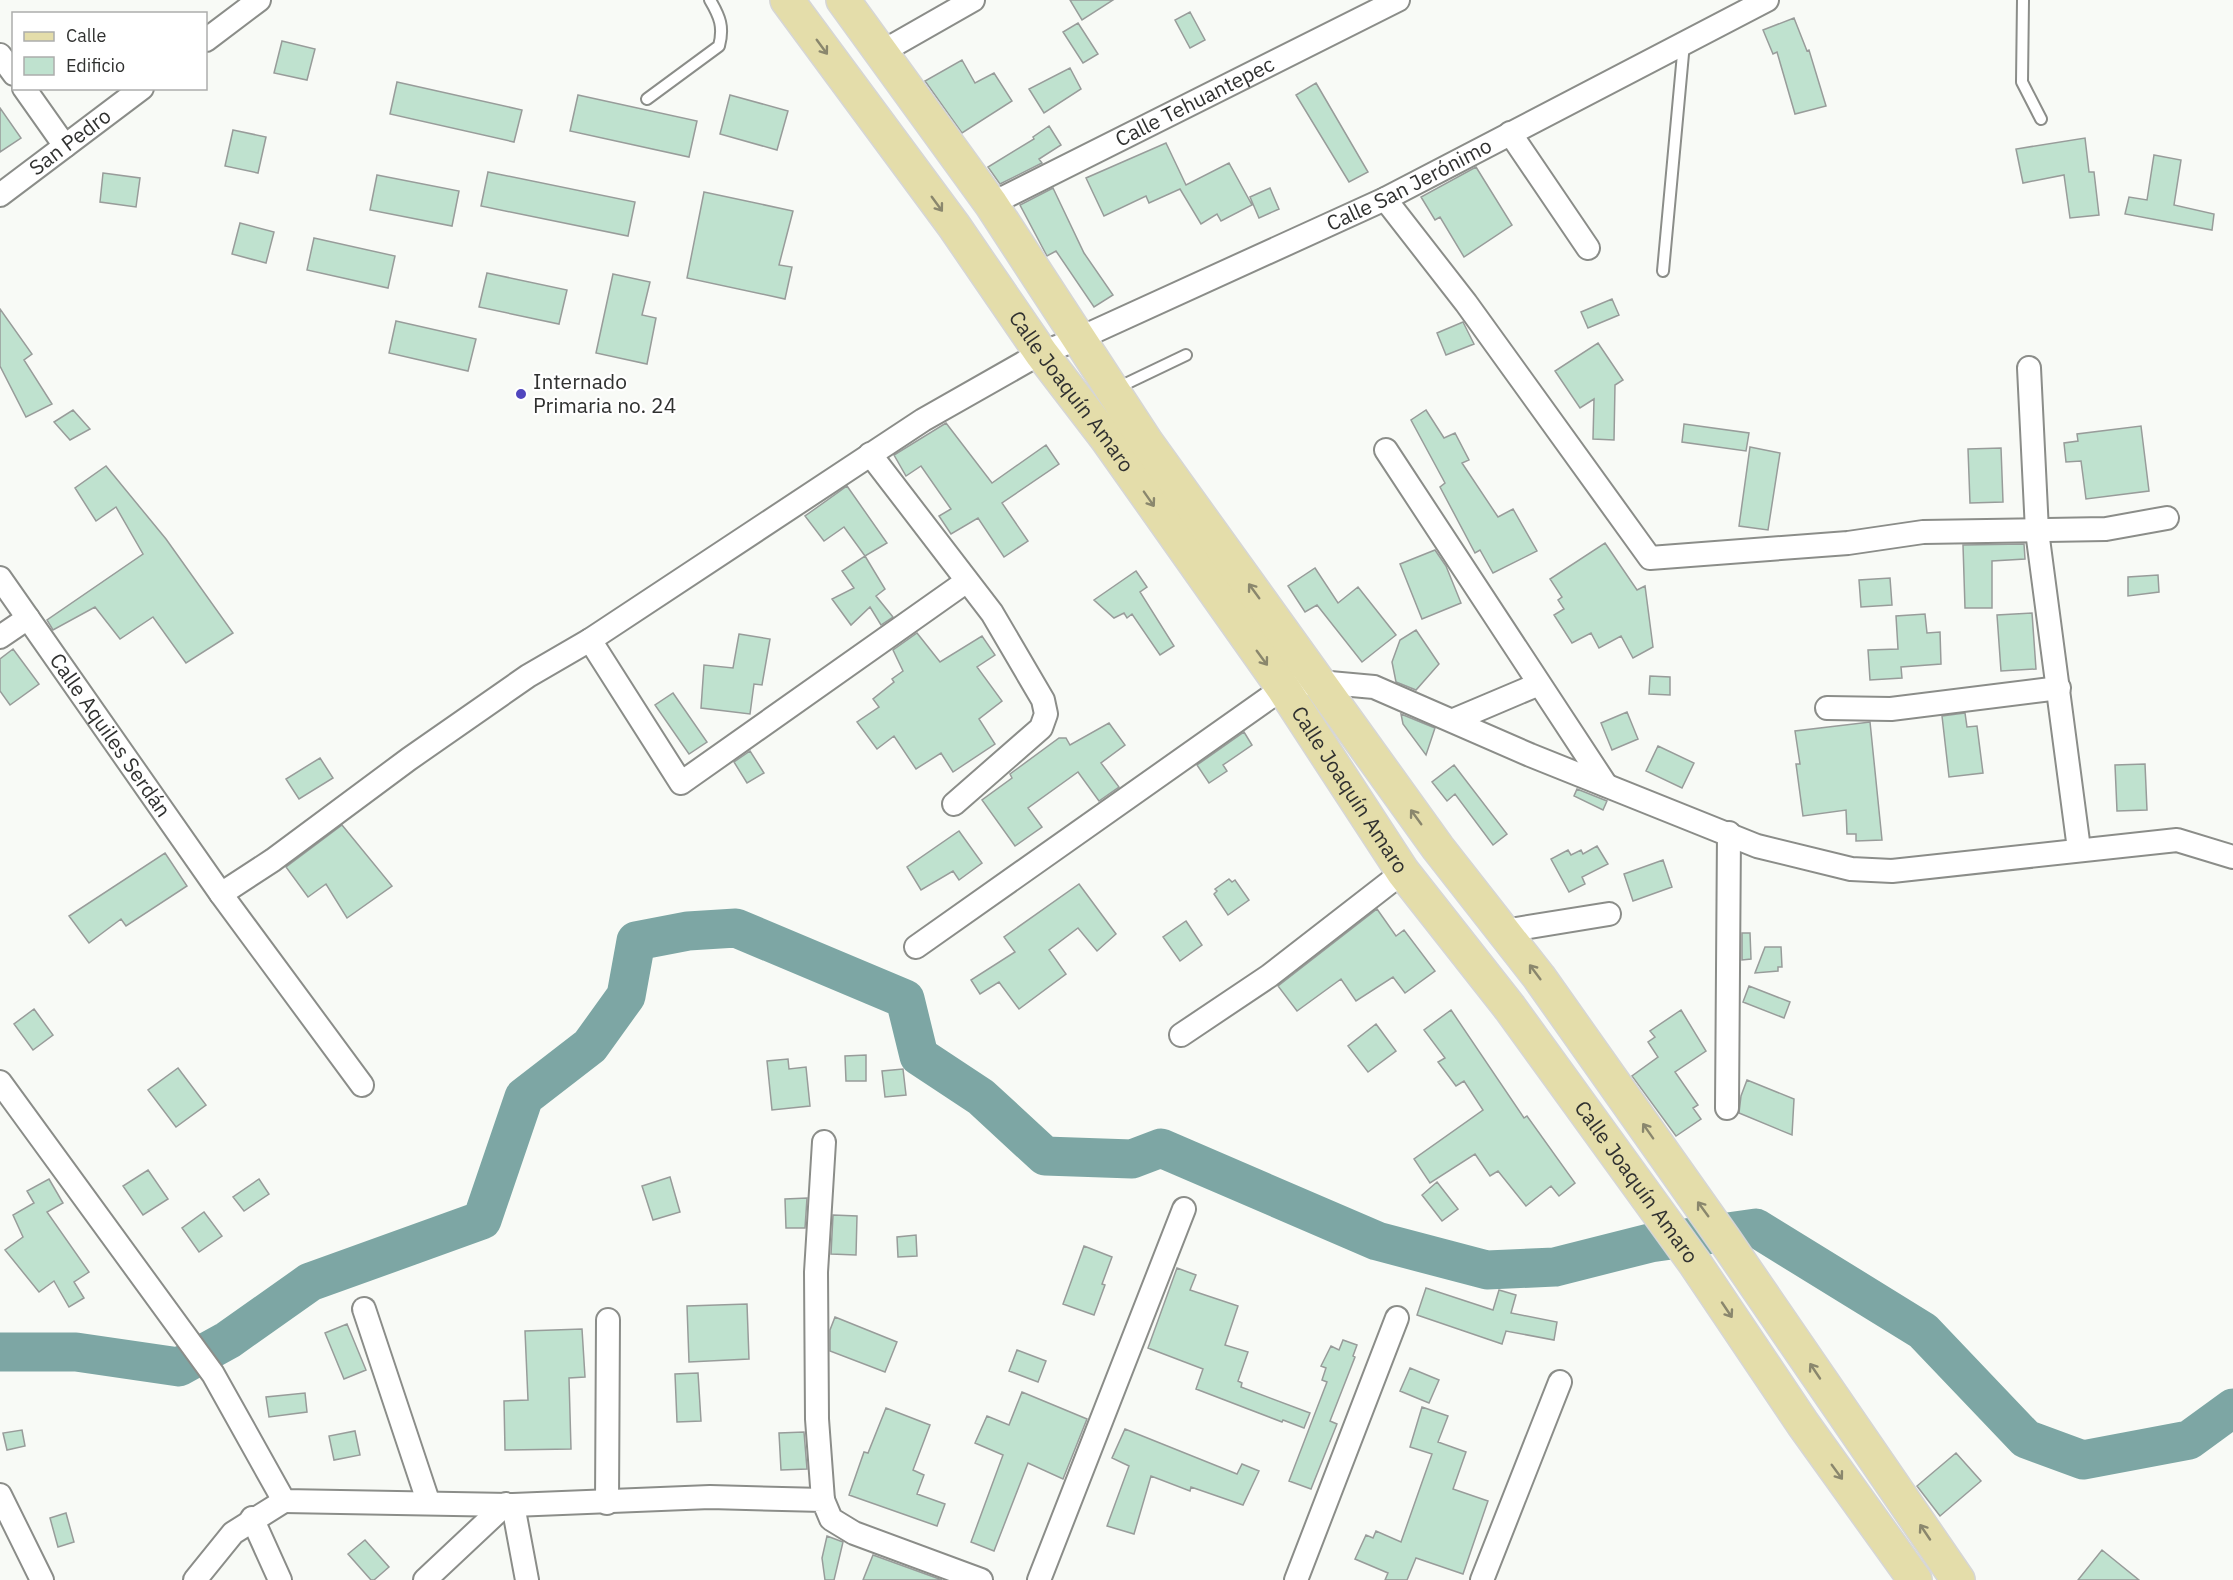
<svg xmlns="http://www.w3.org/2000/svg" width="2233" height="1580" viewBox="0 0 2233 1580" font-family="'IBM Plex Sans',sans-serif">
	<rect width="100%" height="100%" fill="#f8faf6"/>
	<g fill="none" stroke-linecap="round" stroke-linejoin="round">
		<path stroke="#7da6a4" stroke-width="39" d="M0,1352H76L179,1367L228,1340L310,1282L482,1220L524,1097L590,1046L626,996L636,941L688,931L736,928L905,999L919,1056L981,1097L1045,1156L1132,1159L1161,1148L1377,1241L1487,1270L1555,1267L1650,1243L1756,1228L1923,1331L2026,1439L2083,1460L2189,1440L2233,1408"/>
	</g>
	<path fill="#bfe2cf" stroke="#989c9a" stroke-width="1.5" d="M1070,0H1113L1082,20Z
		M1190,12L1205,40L1190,48L1175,20Z
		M1794,18L1807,51L1809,50L1826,106L1795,114L1777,52L1773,54L1763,30Z
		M1078,23L1098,54L1083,63L1063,32Z
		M282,41L315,49L307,80L274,73Z
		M962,60L975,83L994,73L1012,101L962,133L925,81Z
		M1070,68L1081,89L1044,113L1029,89Z
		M397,82L522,110L514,142L390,114Z
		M1316,83L1368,172L1349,182L1296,95Z
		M578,95L697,121L689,157L570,131Z
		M730,95L788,111L777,150L720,134Z
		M0,108L21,138L0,152Z
		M1049,126L1061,145L1039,159L1042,163L1000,184L988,167L1034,139L1033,137Z
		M233,130L266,137L258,173L225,166Z
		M2085,138L2089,172H2094L2099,215L2070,218L2064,175L2023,183L2016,149Z
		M1166,143L1186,185L1229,163L1252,205L1221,221L1217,214L1201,224L1180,189L1149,203L1146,196L1104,216L1086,178Z
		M2154,155L2181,160L2174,205L2214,214L2212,230L2125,214L2129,197L2147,200Z
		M1476,167L1512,225L1464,257L1440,217L1435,220L1421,197Z
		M488,172L635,202L628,236L481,206Z
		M103,173L140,178L136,207L100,202Z
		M377,175L459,191L452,226L370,210Z
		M1053,188L1084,253L1113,295L1094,307L1056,251L1047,256L1020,205Z
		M1270,188L1279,209L1259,218L1250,197Z
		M704,192L793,211L779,265L792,267L785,299L687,278Z
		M240,223L274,232L266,263L232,254Z
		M314,238L395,256L388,288L307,270Z
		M487,273L567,290L559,324L479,307Z
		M613,274L650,282L642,315L656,318L647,364L596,353Z
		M1612,299L1619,315L1588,328L1581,312Z
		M0,309L32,354L24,360L52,404L26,417L0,366Z
		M396,321L476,339L468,371L389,353Z
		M1463,322L1474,344L1446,355L1437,333Z
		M1598,343L1623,380L1615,385L1614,440L1593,439L1594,399L1580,408L1555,371Z
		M73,410L90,429L70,440L54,422Z
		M1426,410L1444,438L1455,433L1469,460L1462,463L1498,517L1513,509L1537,551L1493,573L1480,550L1475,553L1440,487L1445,483L1411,420Z
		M946,423L992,483L1046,445L1059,464L1002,503L1028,541L1004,557L978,518L951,534L939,516L951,509L921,466L906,476L894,455Z
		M1684,424L1749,433L1746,451L1682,442Z
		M2141,426L2149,491L2086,499L2081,461L2066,462L2064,443L2078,441L2077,434Z
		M1750,447L1780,453L1768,530L1739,526Z
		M2001,448L2003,502L1970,503L1968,449Z
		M106,466L166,539L233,633L186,663L153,617L120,639L95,607L53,630L47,620L143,554L116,507L96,521L75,488Z
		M847,486L887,543L865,556L844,527L824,541L805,516Z
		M1605,543L1637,590L1645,586L1653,647L1633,658L1621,636L1599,648L1591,633L1572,643L1554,615L1564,609L1558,600L1562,597L1550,579Z
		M2024,544L2025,559L1992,561V608H1965L1963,545Z
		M1435,550L1446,566L1461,603L1422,619L1400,564Z
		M865,556L885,589L876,596L893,617L881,625L870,607L851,625L832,599L854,588L842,571Z
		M1315,568L1338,603L1358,587L1396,635L1362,662L1317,605L1305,612L1288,586Z
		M1136,571L1147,587L1140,592L1174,646L1160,655L1132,614L1127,618L1124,613L1114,618L1094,600Z
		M2158,575L2159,592L2128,596V577Z
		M1890,578L1892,605L1861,607L1859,580Z
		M2032,613L2036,669L2001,671L1997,615Z
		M1925,614L1927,633L1940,632L1941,664L1901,667L1902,678L1870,680L1868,650L1898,649L1896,616Z
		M1416,630L1439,664L1416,690L1396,682L1392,662L1400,640Z
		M917,633L940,662L982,636L995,655L977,667L1002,701L979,719L995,744L953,772L941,753L916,769L894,736L877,749L857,722L879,707L873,699L894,682L892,679L903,671L893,650Z
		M739,634L770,639L762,685L754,684L750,714L701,708L704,665L733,668Z
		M13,649L39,684L10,705L0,691V659Z
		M1650,676L1670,677V695L1649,694Z
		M673,693L707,742L689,754L655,705Z
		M1627,712L1638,739L1612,750L1601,723Z
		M1965,713L1967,727L1977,726L1983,773L1949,777L1942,716Z
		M1401,714L1435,728L1426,755L1403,724Z
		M1870,722L1882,840L1856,841V834H1847L1846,810L1803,816L1796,764H1800L1795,731Z
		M1109,723L1125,745L1101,763L1119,787L1099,801L1078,772L1028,808L1042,827L1015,846L982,800L1012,778L1010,774L1059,738H1066L1070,745Z
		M1244,732L1252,745L1223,765L1227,771L1209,783L1197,765Z
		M1658,746L1694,763L1682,788L1646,771Z
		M750,751L764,773L747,783L734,762Z
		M320,758L333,778L299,799L286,779Z
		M2145,764L2147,810L2117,811L2115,765Z
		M1454,765L1507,834L1493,845L1455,794L1447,801L1432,782Z
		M1577,789L1607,801L1603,810L1574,796Z
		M342,825L392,886L347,918L326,884L308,897L286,867Z
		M959,831L982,863L959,880L953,871L921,890L907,867Z
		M1597,846L1608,864L1582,877L1585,884L1569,892L1551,859L1568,850L1571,855L1581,850L1583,854Z
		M165,853L187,886L126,926L121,919L89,943L69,916Z
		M1663,860L1672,887L1633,901L1624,874Z
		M1229,879L1232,882L1235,880L1249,900L1228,915L1214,894L1217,891L1215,889Z
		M1079,884L1116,934L1097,951L1078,928L1049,950L1066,974L1019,1009L999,982L980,994L971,980L1015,952L1004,937Z
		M1377,909L1396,936L1404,930L1435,971L1405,993L1393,977L1356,1001L1341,979L1297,1011L1278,986Z
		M1186,921L1202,945L1180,961L1163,937Z
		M1742,933H1750L1751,959L1742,960Z
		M1765,947H1781L1782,967H1778V971L1755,973Z
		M1749,986L1790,1002L1784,1018L1743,1002Z
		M34,1009L53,1035L33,1050L14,1024Z
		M1451,1010L1524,1118L1527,1116L1575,1183L1559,1196L1551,1186L1526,1206L1498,1171L1490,1176L1475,1154L1430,1183L1414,1159L1483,1110L1464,1081L1456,1086L1438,1062L1445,1058L1424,1030Z
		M1681,1010L1706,1051L1675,1072L1698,1105L1693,1108L1701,1119L1676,1136L1632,1076L1658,1057L1648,1042L1655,1037L1650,1031Z
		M1376,1024L1396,1051L1368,1072L1348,1046Z
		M866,1055V1081H846L845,1056Z
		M788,1059L789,1069L806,1067L810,1106L772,1110L767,1061Z
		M178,1068L206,1105L176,1127L148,1090Z
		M903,1069L906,1095L885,1097L882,1071Z
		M1747,1080L1794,1099L1792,1135L1739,1113L1741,1096Z
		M148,1170L168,1199L143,1215L123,1186Z
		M670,1177L680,1212L653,1220L642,1186Z
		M49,1179L63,1203L47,1212L89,1272L74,1282L84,1298L69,1307L54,1281L39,1292L5,1250L23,1237L13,1215L34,1203L27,1191Z
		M259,1179L269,1194L244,1211L233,1197Z
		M1437,1182L1458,1209L1442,1221L1422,1195Z
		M807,1198L805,1228H786L785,1199Z
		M204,1212L222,1236L199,1252L182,1228Z
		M833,1215L857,1216L856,1255L831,1254Z
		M916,1235L917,1256L898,1257L897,1237Z
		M1084,1246L1112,1257L1102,1284L1105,1285L1094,1315L1063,1304Z
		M1177,1268L1196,1275L1190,1290L1238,1306L1225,1345L1248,1352L1238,1381L1242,1383L1241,1387L1310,1413L1304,1428L1283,1420L1282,1422L1196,1389L1203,1369L1148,1348Z
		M1426,1288L1493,1310L1499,1290L1516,1295L1511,1313L1557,1322L1554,1340L1506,1331L1502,1344L1417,1315Z
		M747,1304L749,1359L689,1362L687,1306Z
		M835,1317L897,1342L885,1372L830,1351V1330Z
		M347,1324L366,1370L344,1379L325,1333Z
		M582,1329L585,1377L569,1378L571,1449L505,1450L504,1401L528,1400L525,1331Z
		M1343,1340L1357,1345L1353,1356L1355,1357L1330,1421L1337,1424L1311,1489L1289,1481L1327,1382L1322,1380L1326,1368L1321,1366L1331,1346L1339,1350Z
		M1017,1350L1046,1361L1038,1382L1009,1371Z
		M1410,1368L1439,1380L1429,1403L1400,1391Z
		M698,1373L701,1421L677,1422L675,1374Z
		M1022,1392L1087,1419L1063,1479L1028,1463L994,1551L971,1542L1003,1455L975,1443L987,1416L1009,1425Z
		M305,1393L307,1412L269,1417L266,1397Z
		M1422,1407L1448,1416L1438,1442L1466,1452L1453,1489L1488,1501L1463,1574L1416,1558L1407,1580H1385L1388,1573L1355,1559L1366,1535L1373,1538L1376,1531L1401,1542L1432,1454L1410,1447Z
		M886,1408L930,1425L913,1470L924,1475L917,1494L945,1504L937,1526L849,1495L864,1452L868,1453Z
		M1125,1429L1237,1474L1242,1464L1259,1471L1243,1505L1191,1487L1190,1491L1151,1476L1134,1534L1107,1526L1129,1466L1112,1458Z
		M22,1430L25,1446L7,1450L3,1433Z
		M355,1431L360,1455L334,1460L329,1436Z
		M804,1432L807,1469L781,1470L779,1433Z
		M1956,1453L1981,1481L1940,1516L1917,1486Z
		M66,1513L74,1542L58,1547L50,1518Z
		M827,1536L843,1542L834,1580H825L822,1558Z
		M365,1540L389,1567L374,1580H371L348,1554Z
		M2102,1550L2139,1580H2078Z
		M873,1555L942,1580H863Z"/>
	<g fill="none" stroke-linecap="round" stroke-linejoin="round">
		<g stroke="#8b8d89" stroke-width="14">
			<path id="service" d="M2023,0L2022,82L2041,119
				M647,99L719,46C724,27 720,17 710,0
				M1663,271L1684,43
				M1115,389L1186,355"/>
		</g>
		<g stroke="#8b8d89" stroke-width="26">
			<g id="minor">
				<path d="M206,40L259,0"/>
				<path d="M880,53L973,0"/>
				<path d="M0,55L14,74"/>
				<path d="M24,88L65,146"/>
				<path d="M1510,133L1588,248"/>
				<path id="s1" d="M0,195L142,88"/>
				<path d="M1385,199L1466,303L1650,558L1848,543L1923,532L2106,529L2167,518"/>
				<path id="s2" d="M991,204L1398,0"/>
				<path d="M2029,368L2037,531L2079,849"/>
				<path d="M1386,450L1606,785"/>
				<path d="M870,454L992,613L1043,700L1046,714L1041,728L954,804"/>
				<path id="s3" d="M0,578L221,894L362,1085"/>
				<path d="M0,637L28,618"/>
				<path d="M590,640L681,783L967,581"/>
				<path d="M1827,708L1891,709L2059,688"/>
				<path d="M1454,720L1539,684"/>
				<path id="s4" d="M221,894L273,860L409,759L528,676L590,640L923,420L1041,353L1078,339L1385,199L1767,0"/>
				<path d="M1504,931L1609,914"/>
				<path d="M916,947L1283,688L1319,682L1374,687L1530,755L1757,846L1851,869L1892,871L2177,840L2233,857"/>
				<path d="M1181,1035L1269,976L1403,872"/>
				<path d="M0,1082L213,1374L284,1501L513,1505L710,1497L823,1500L831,1519L854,1533L981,1580"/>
				<path d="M1727,1108L1729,833"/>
				<path d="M364,1309L428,1501"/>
				<path d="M0,1495L42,1580"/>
				<path d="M823,1500L817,1419L816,1272L824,1142"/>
				<path d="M607,1503L608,1320"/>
				<path d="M513,1505L527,1580"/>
				<path d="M252,1518L280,1580"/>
				<path d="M195,1580L233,1533L284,1501"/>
				<path d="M425,1580L506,1504"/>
				<path d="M1039,1580L1184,1209"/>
				<path d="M1296,1580L1397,1318"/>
				<path d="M1482,1580L1560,1382"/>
			</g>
		</g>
		<g stroke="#d6d6d6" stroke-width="36">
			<g id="primary">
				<path id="s5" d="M787,0L954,226L1041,353L1107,439L1283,688L1403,872L1510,1008L1694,1262L1803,1424L1915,1580"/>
				<path d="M843,0L991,204L1147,443L1438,848L1539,977L1724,1239L1958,1580"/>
			</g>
		</g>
		<use href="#service" stroke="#fff" stroke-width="10"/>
		<use href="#minor" stroke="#fff" stroke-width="22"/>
		<use href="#primary" stroke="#e4ddaa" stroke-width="33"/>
	</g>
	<defs><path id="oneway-shaft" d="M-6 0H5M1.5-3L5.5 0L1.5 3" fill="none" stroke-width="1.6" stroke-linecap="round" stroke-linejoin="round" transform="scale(1.5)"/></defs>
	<g stroke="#8a876d">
		<use href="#oneway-shaft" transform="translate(822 47) rotate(54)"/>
		<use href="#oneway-shaft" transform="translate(937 204) rotate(54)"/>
		<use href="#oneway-shaft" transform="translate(1149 499) rotate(55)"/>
		<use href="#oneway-shaft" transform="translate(1254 591) rotate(-126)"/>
		<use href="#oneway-shaft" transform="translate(1262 658) rotate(54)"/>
		<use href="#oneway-shaft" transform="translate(1416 817) rotate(-126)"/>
		<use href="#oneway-shaft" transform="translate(1535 972) rotate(-127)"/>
		<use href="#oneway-shaft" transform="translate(1648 1131) rotate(-125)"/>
		<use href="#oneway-shaft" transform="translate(1703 1209) rotate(-126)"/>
		<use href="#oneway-shaft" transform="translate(1727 1310) rotate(56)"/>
		<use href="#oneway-shaft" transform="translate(1815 1371) rotate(-124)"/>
		<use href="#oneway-shaft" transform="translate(1837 1472) rotate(54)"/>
		<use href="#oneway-shaft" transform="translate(1925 1532) rotate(-124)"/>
	</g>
	<circle fill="#5046be" stroke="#fff" stroke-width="2" cx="521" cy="394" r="6"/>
	<g text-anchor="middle" stroke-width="4.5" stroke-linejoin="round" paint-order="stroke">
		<g font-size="21" fill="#303130" stroke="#fff">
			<text dy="7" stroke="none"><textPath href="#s2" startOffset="228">Calle Tehuantepec</textPath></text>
			<text dy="7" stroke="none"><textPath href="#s1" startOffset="88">San Pedro</textPath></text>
			<text dy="7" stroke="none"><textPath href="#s4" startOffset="1388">Calle San Jerónimo</textPath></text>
			<text dy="7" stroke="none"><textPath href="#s5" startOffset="484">Calle Joaquín Amaro</textPath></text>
			<text dy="7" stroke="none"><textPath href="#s3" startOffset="192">Calle Aquiles Serdán</textPath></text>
			<text dy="7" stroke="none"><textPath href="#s5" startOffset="970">Calle Joaquín Amaro</textPath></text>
			<text dy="7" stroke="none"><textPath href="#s5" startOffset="1456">Calle Joaquín Amaro</textPath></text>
		</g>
		<g font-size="21" fill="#303130" stroke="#fff" text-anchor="start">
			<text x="533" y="389">Internado<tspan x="533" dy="24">Primaria no. 24</tspan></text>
		</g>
	</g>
	<rect x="12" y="12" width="195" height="78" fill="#ffffff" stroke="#acadac" stroke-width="1.5"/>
	<rect x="24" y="32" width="30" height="9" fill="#e4ddaa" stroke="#acadac" stroke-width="1.5"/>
	<text x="66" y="42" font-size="18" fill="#303130">Calle</text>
	<rect x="24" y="57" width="30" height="18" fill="#bfe2cf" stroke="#acadac" stroke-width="1.5"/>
	<text x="66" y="72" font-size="18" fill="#303130">Edificio</text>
</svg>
